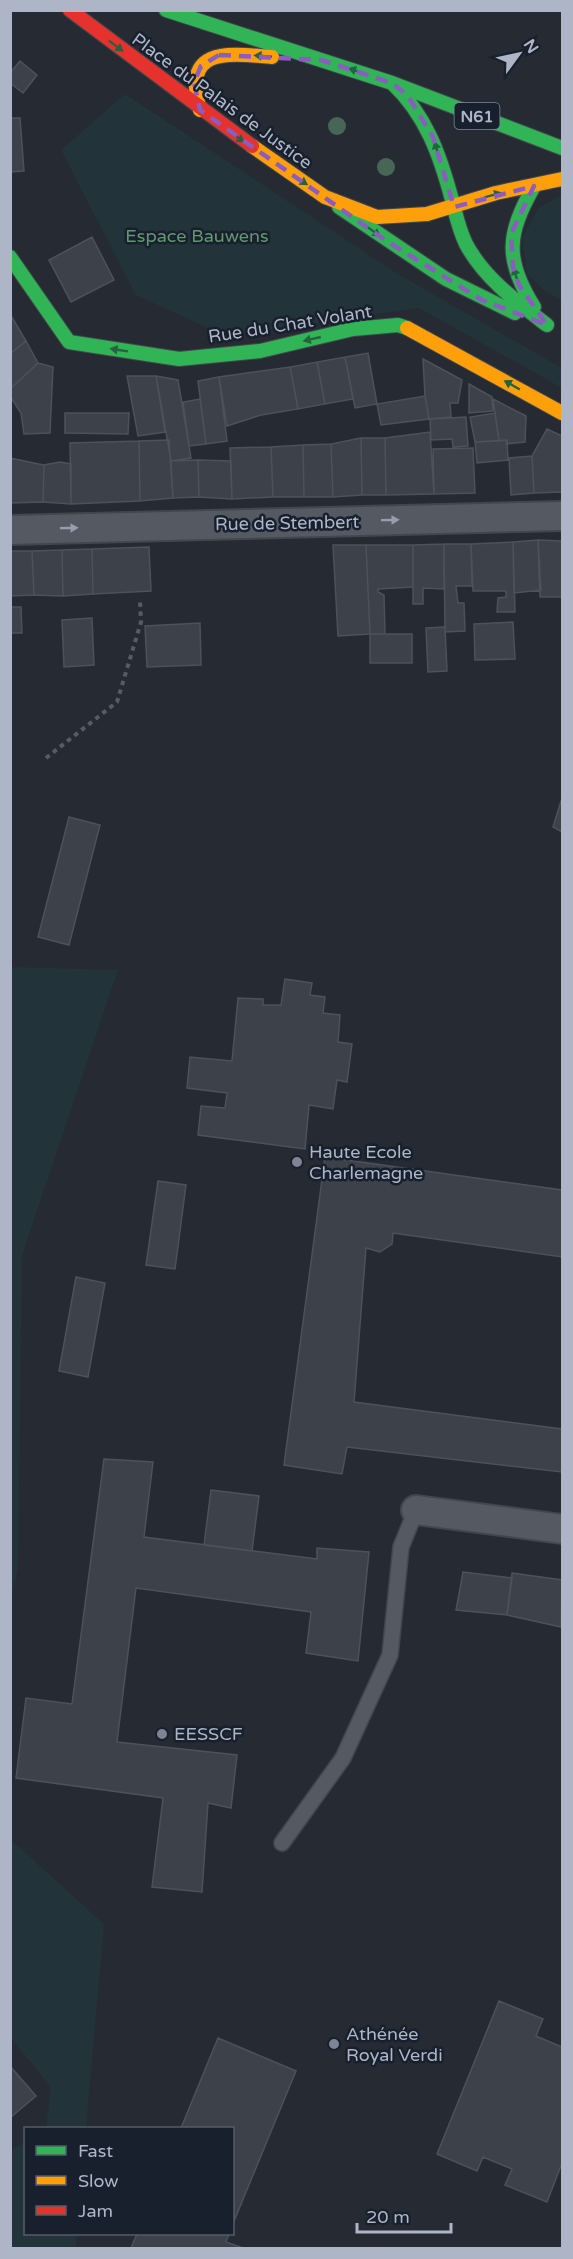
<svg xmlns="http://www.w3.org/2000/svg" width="573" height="2259" viewBox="0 0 573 2259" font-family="'Varela Round',sans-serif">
	<rect width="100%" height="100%" fill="#252a33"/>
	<path fill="#223439" d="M125,94L398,274L562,368V388L419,308L225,336L136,295L61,150Z
		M562,194V300L546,292L527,274L522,237L539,208Z
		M11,967L118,970L22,1255L18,1569L11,1597Z
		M10,1839L104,1924L86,2128H46L51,2087L11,2038Z
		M25,2142L26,2234H77L76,2248H11V2150Z"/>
	<path fill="#3d4149" stroke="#4c525c" stroke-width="1.5" d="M20,61L37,75L23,93L10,83V73Z
		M10,118H20L24,171L10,172Z
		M92,237L114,280L71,302L49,260Z
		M10,314L26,341L10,354Z
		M26,341L38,363L10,389V354Z
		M368,353L377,404L355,408L345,357Z
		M345,357L353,399L325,404L317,362Z
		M423,359L462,380L458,403H450L451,417L429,419L425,396Z
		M317,362L325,404L298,409L290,367Z
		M38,363L53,367L50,433L24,434L21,413L10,396V389Z
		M290,367L298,409L261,415L227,426L219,377Z
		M127,376H156L165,432L138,436Z
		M156,376L178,380L191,458L171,461Z
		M219,377L227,441L206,444L198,381Z
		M469,384L492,397L493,411L469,413Z
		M425,396L429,419L381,425L377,404Z
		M200,399L206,444L189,446L183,402Z
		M493,399L526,416L525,442L506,444L507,440L499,441Z
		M65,413H129L128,434L65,433Z
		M495,413L499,441L475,442L470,417Z
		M466,417L468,446L453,447L452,439L431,440L430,419Z
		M547,429L562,436V492L534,493L532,456Z
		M430,432L434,494L386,495L385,438Z
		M361,438H385L386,495H362Z
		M361,438L362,495L333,497L331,444Z
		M169,440L173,498L140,501L139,441Z
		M507,440L508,460L477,463L475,442Z
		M139,441L140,501L71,504L70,443Z
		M331,444L333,497H304L303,445Z
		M303,445L304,497H273L271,447Z
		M271,447L273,497L232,499L230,448Z
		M473,448L475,493L434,494L433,449Z
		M532,456L534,493L511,495L509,458Z
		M10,458L44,465L43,502L10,503Z
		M198,460L231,461L232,499L199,497Z
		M198,460L199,497L173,498L171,461Z
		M60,462L71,464V504L43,502L44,465Z
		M538,540L562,541V597H540Z
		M538,540L541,590L514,593L513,542Z
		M513,542L515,612H497L498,598L506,597V591H473L471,544Z
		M444,544H471L472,586H456L458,603H464L465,631L445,632Z
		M444,544V589L423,588V604H413V545Z
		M333,545H366L370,634L338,636Z
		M366,545H413V587L378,589V592L384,595L385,634H370Z
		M149,547L151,591L93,594L92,549Z
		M92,549L93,594L63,596L62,550Z
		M62,550L63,596L34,595L32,551Z
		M10,551H32L34,595L10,596Z
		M10,607H21L22,633H10Z
		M92,618L94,665L64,667L62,620Z
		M513,622L515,659L475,660L474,624Z
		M200,623L201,665L147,667L145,626Z
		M445,627L447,671L428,672L426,628Z
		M370,634H412V663H370Z
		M562,798V832L553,827Z
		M69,817L100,825L69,945L38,937Z
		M285,979L312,983L310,995L325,997L323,1013L340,1015L338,1042L352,1044L347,1082L337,1080L333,1109L309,1105L305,1149L198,1135L201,1106L225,1108L227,1093L187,1088L190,1057L232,1061L238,998L263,999V1005H281Z
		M325,1157L562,1190V1257L393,1233L392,1244L380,1252L366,1248L354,1402L562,1429V1472L347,1447L342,1474L284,1465Z
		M158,1181L186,1185L175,1269L146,1265Z
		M76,1277L105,1283L88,1377L59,1371Z
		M104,1459L153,1462L144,1537L317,1559V1548L369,1552L358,1661L306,1653L311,1612L136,1588L117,1742L237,1755L231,1808L208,1803L202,1892L152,1887L163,1798L16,1778L26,1698L72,1704Z
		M211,1490L259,1496L252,1551L204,1545Z
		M463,1572L512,1578L507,1615L456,1610Z
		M512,1573L562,1580L561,1627L507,1615Z
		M499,2001L543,2019L536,2036L562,2047V2163L547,2202L505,2185L512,2169L483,2157L477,2171L437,2154Z
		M218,2038L296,2071L232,2226V2128H181Z
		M10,2066L36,2096L10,2118Z
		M137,2234H229L226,2242L243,2248H131Z"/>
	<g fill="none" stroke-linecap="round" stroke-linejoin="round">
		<g stroke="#42464e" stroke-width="18">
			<path id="lane" d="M282,1843L343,1758L390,1655L401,1547L416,1510"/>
		</g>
		<g stroke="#42464e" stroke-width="32">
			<path id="street" d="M10,530L562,516
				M416,1510L562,1529"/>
		</g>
		<g stroke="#42464e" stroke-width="16">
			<path id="fast" d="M166,10L392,83L562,148
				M392,83C426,115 440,155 452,200C456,215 459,230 466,244C484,278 517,302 547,325
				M534,186C507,234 504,259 534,307
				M339,207L446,279L515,313
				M10,257L69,342L179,359L260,351L353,329L398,325L407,328"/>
		</g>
		<g stroke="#42464e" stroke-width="16">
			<path id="slow" d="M200,110C182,47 226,53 272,57
				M252,146L325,197L377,217L427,214L496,193L562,179
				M407,328L562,413"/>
		</g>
		<g stroke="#42464e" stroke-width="16">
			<path id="jam" d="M70,10L252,146"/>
		</g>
		<path stroke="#575c64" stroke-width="4" stroke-dasharray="4.5 4.5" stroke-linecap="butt" d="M46,758L117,702L141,622L140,601"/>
		<use href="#lane" stroke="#545962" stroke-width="15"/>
		<use href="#street" stroke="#545962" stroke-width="28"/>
		<use href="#fast" stroke="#30b455" stroke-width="14"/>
		<use href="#slow" stroke="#ff9f0a" stroke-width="14"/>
		<use href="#jam" stroke="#e5322d" stroke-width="14"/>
	</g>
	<g fill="#476656">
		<circle cx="337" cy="126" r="9"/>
		<circle cx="386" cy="167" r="9"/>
	</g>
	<defs><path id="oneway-solid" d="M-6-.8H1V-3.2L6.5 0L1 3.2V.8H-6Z" transform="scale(1.5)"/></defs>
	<g fill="#23633f">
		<use href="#oneway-solid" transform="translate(116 46) rotate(37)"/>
		<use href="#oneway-solid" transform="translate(263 56) rotate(-176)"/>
		<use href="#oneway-solid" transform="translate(357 71) rotate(-162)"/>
		<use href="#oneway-solid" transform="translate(237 137) rotate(36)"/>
		<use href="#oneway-solid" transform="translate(437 150) rotate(-107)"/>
		<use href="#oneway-solid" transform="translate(300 180) rotate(33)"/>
		<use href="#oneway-solid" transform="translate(493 195) rotate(-15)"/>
		<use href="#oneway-solid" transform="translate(373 231) rotate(36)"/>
		<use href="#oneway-solid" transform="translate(516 276) rotate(-108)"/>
		<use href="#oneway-solid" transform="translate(312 339) rotate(167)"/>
		<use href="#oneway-solid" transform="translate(119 350) rotate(-171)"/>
		<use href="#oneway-solid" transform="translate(512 385) rotate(-150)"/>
	</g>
	<g fill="#979ead">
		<use href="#oneway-solid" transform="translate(390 520) rotate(-1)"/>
		<use href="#oneway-solid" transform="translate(69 528) rotate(-1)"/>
	</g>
	<path fill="none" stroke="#8c5cc1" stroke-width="4.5" stroke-dasharray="12 8" stroke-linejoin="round" d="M219,55L321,60L392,83L408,96L433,137L454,207L534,186L511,234L513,267L519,285L547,325L482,300L385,240L200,110L194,82L201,66Z"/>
	<g fill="#7d8493" stroke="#18202d" stroke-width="2">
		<circle cx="297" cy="1162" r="6"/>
		<circle cx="162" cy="1734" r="6"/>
		<circle cx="334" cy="2044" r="6"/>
	</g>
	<g text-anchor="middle" stroke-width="5" stroke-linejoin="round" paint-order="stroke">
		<rect fill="#18202d" stroke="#808898" stroke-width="1.5" x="454.5" y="103" width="45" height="26" rx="4.5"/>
		<g font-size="16" font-weight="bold" fill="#adb5c6">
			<text x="477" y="122">N61</text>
		</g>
		<g font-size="18" fill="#adb5c6" stroke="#18202d">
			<text transform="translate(222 101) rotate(36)" y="6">Place du Palais de Justice</text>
			<text transform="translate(290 324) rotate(-9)" y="6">Rue du Chat Volant</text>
			<text transform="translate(287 523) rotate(-1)" y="6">Rue de Stembert</text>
		</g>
		<g font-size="18" fill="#639772" stroke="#18202d">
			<text x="197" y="242">Espace Bauwens</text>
		</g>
		<g font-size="18" fill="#adb5c6" stroke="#18202d" text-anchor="start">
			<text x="309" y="1158">Haute Ecole<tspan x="309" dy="21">Charlemagne</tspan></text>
			<text x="174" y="1740">EESSCF</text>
			<text x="346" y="2040">Athénée<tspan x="346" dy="21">Royal Verdi</tspan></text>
		</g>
	</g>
	<rect width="573" height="2259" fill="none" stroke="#adb5c6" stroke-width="24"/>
	<rect x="24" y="2127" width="210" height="108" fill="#18202d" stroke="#545c6a" stroke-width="1.5"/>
	<rect x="36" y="2146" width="30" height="9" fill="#30b455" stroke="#545c6a" stroke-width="1.5"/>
	<text x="78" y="2157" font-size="18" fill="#adb5c6">Fast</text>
	<rect x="36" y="2176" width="30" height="9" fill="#ff9f0a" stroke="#545c6a" stroke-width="1.5"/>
	<text x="78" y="2187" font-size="18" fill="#adb5c6">Slow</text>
	<rect x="36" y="2206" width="30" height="9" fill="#e5322d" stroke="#545c6a" stroke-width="1.5"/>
	<text x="78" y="2217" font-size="18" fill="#adb5c6">Jam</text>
	<g transform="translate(519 54) rotate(57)" stroke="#18202d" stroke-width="4.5" paint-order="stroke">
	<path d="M0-4.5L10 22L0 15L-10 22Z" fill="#adb5c6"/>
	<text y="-9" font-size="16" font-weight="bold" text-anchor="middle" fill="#adb5c6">N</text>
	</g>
	<path d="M357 2223v9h94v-9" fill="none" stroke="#adb5c6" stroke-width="3"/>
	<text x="366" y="2223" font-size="18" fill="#adb5c6" stroke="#18202d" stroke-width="4.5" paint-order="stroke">20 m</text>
</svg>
